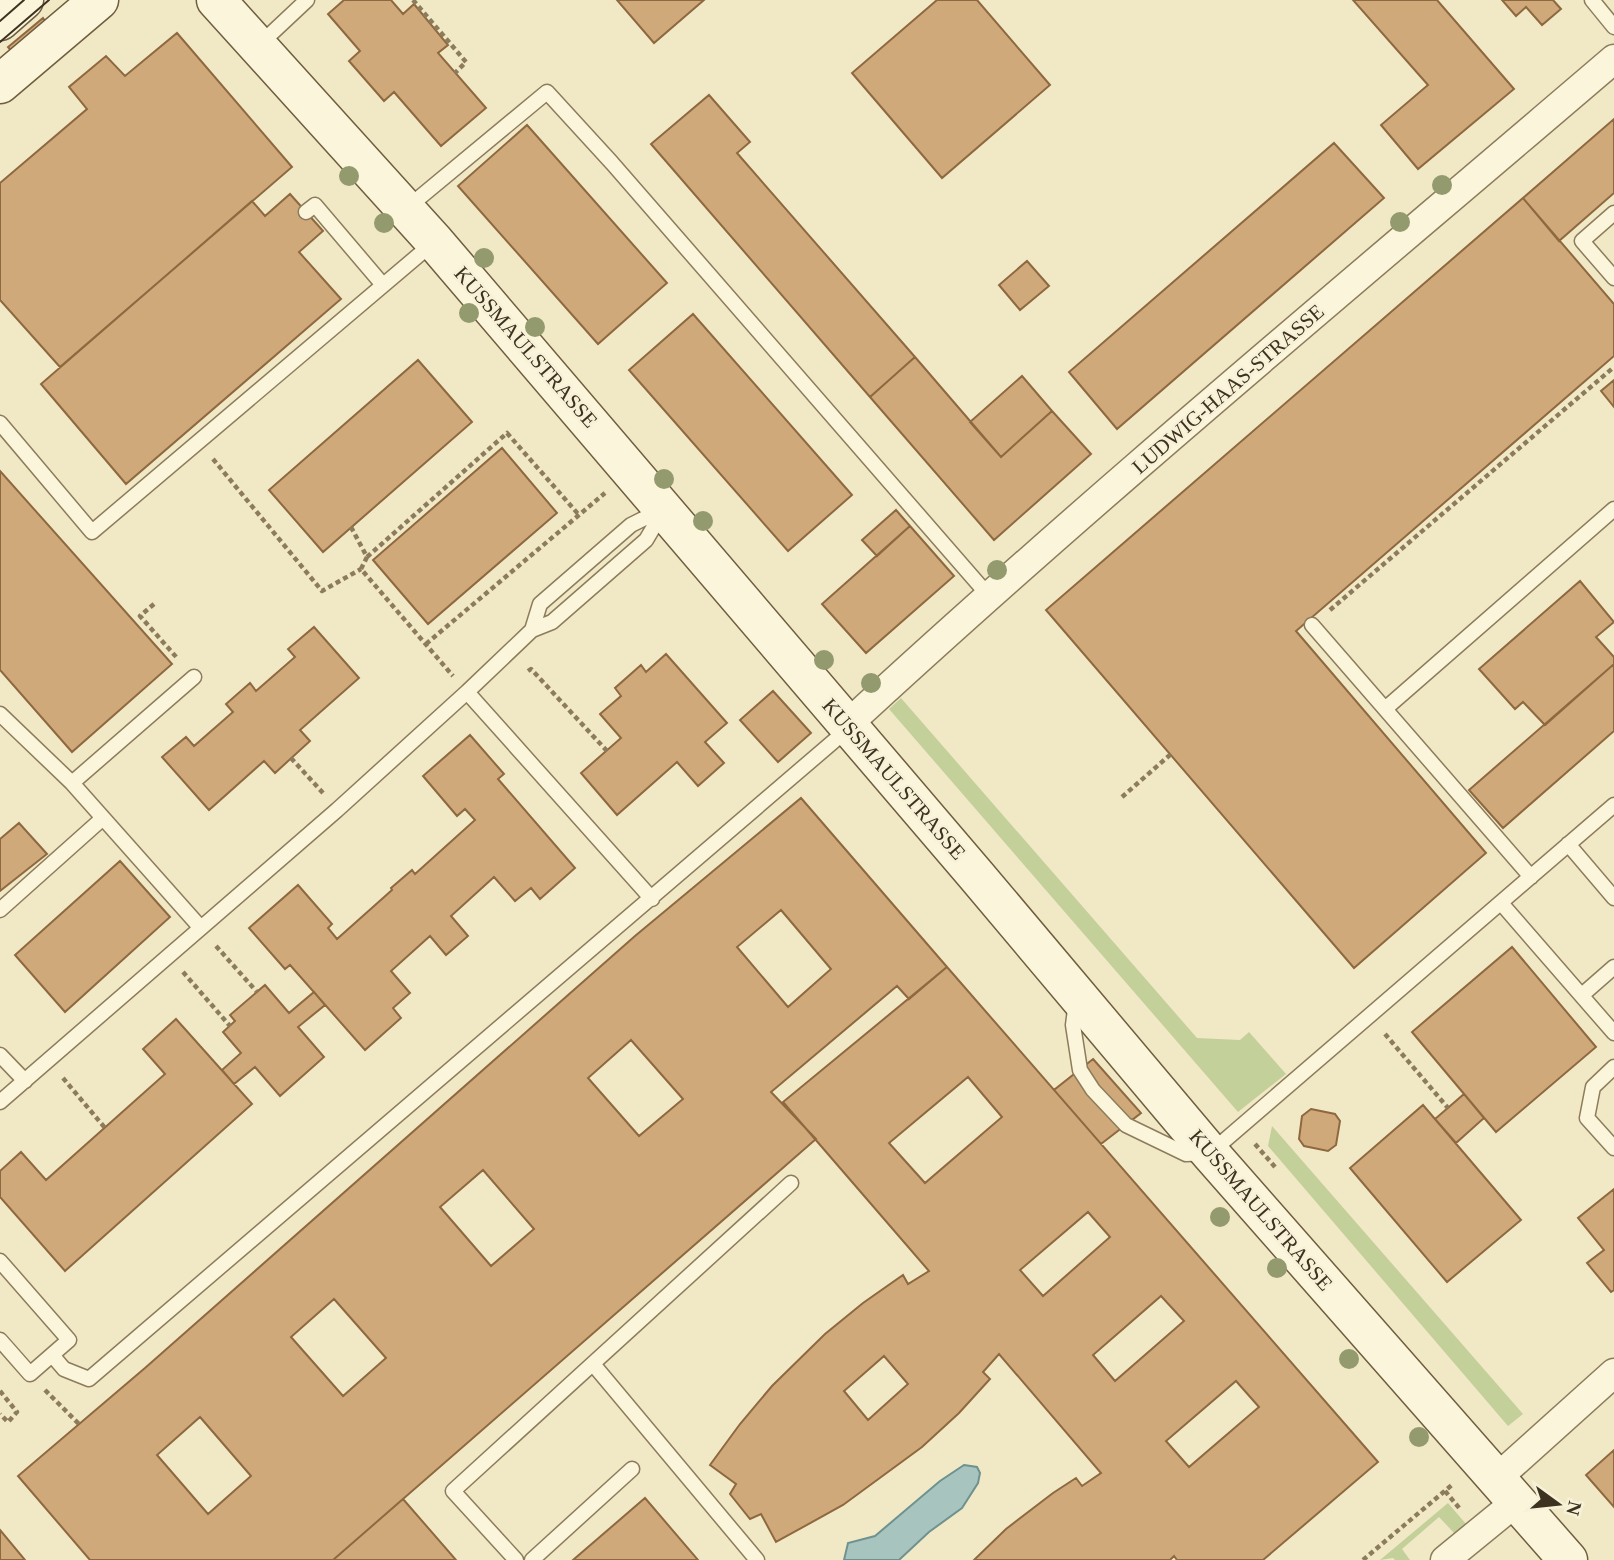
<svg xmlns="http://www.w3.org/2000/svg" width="1614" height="1560" viewBox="0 0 1614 1560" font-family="Georgia,serif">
	<rect width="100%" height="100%" fill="#f1e9c6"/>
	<path fill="#c3d099" d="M901,698L1197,1038L1240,1040L1249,1032L1286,1074L1238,1112L889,709Z
		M1272,1126L1523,1414L1508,1426L1268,1146Z
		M1448,1503L1466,1524L1455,1534L1439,1517L1402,1549L1410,1560H1395L1393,1558L1380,1560Z"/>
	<path fill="#a8c4bf" stroke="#6e938f" stroke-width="2" d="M964,1465L977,1467L980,1473L978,1483L962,1508L929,1532L899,1560H844L848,1543L875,1536L940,1481Z"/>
	<path fill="#d0a97b" stroke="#8e683f" stroke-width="2" fill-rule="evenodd" d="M344,0H391L403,14L414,4L448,45L438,53L486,108L441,146L394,92L384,101L349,61L360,51L328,14Z
		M617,0H704L654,43Z
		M937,0H977L1050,85L942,178L852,73Z
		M1353,0H1437L1514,89L1418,169L1381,125L1428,85Z
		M1502,0H1553L1561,9L1542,25L1526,7L1516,16Z
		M43,18L48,25L14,54L8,47Z
		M177,33L292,167L60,367L0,300V183L87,109L69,87L106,56L125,76Z
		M709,95L750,142L737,153L915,357L870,397L651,144Z
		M1614,119V193L1559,241L1523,198Z
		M527,125L667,283L598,344L458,186Z
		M1334,143L1384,198L1117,429L1069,372Z
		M290,194L323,231L299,252L341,299L126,484L41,384L252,201L265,216Z
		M1523,198L1614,304V356L1296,631L1486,853L1354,968L1046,610Z
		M1027,261L1049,286L1020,310L999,285Z
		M693,314L852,495L788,551L629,370Z
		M915,357L1001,457L1052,411L1091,454L994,540L870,397Z
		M418,360L472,422L323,552L269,490Z
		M1022,376L1052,411L1001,457L970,422Z
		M1614,380V407L1601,391Z
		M502,448L557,513L428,624L373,560Z
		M0,471L172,664L72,752L0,670Z
		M896,510L910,526L877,556L862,540Z
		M910,526L954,576L866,653L822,604Z
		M1580,581L1614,622L1596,637L1614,657V664L1545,725L1523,702L1515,709L1479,669Z
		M314,627L359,678L300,730L310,741L275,773L264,761L209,810L162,757L186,737L194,746L233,712L226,704L250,683L256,691L295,657L288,649Z
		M666,654L727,723L705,742L724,763L698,786L677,762L617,815L581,773L621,738L600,714L621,696L615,688L641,665L646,672Z
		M1614,664V731L1503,828L1469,790Z
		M773,691L811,733L778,762L740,720Z
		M470,735L504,774L498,779L575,868L540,899L531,888L515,901L494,877L451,916L468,936L446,955L430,936L391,971L410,993L393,1008L401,1018L365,1050L290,965L285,969L249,928L298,885L332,924L328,928L337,939L392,890L391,888L412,870L415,874L475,820L465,809L457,816L423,776Z
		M801,798L947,967L909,999L897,986L771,1092L816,1139L333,1560H90L18,1476L145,1368L635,936ZM781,910L831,969L788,1007L737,947ZM631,1040L683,1099L639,1136L588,1078ZM483,1170L534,1229L491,1266L440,1207ZM334,1299L386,1358L343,1396L291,1337ZM200,1417L251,1476L208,1514L157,1455Z
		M19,823L47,854L0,891V839Z
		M120,861L170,917L65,1012L15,955Z
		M1512,947L1596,1047L1496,1132L1412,1032Z
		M947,967L1378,1462L1263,1560H1177L1174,1556L1170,1560H974L1006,1529L1053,1493L1076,1478L1082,1486L1101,1473L999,1354L983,1372L990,1379L959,1413L922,1447L843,1505L776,1542L761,1514L750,1519L730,1494L736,1484L710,1465L740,1424L772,1386L825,1334L863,1303L903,1275L908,1284L929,1271L783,1102ZM968,1077L1002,1117L925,1183L889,1143ZM1088,1212L1110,1237L1043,1296L1020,1270ZM1161,1296L1184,1321L1115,1381L1093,1355ZM884,1356L908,1384L868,1420L844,1391ZM1236,1381L1259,1407L1189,1467L1166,1441Z
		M265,985L289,1013L314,992L325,1005L298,1027L324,1057L280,1096L255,1067L234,1084L222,1070L241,1053L223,1032L235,1021L230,1015Z
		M176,1019L252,1104L65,1271L0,1197V1171L21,1152L46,1180L165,1074L143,1049Z
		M1093,1059L1141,1113L1101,1144L1054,1090Z
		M1464,1094L1484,1118L1456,1143L1435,1119Z
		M1423,1105L1521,1220L1447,1282L1350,1168Z
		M1311,1109L1335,1114L1340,1121L1336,1145L1328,1151L1304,1146L1299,1139L1302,1116Z
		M1614,1189V1290L1611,1292L1587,1263L1604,1250L1578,1218Z
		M1614,1450V1507L1586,1475Z
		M645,1498L698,1560H573Z
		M403,1499L456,1560H333Z
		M0,1530L25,1560H0Z"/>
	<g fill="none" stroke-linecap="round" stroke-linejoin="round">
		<g stroke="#8d7c5b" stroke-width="17">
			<path id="lane" d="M1592,0L1614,27
				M258,46L307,0
				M407,208L547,92L612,163L988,595
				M306,212L315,205L383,285
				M1614,213L1582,241L1614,278
				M0,423L92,532L433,243
				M1312,625L1385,709
				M532,630L540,604L631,525L663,509
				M467,692L652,899
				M0,714L72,783L200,927
				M72,783L194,677
				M1568,844L1614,898
				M1531,877L1385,709L1614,509
				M1501,903L1614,1033
				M0,910L103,818
				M1582,995L1614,967
				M1076,1002L1073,1025L1080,1070L1093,1090L1126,1125L1186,1154L1210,1153L1614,805
				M0,1055L25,1081
				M1614,1067L1593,1087L1587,1118L1614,1148
				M0,1102L337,810L467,692L532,630L552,622L646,540L662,513
				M0,1261L69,1340L30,1374L0,1340
				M52,1355L64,1369L89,1379L848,729
				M593,1364L757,1560
				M516,1560L453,1491L791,1183
				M532,1560L632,1469"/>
		</g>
		<g stroke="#8d7c5b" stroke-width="31">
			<path id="street" d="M847,725C1096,495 1357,279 1614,59
				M1496,1479L1614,1373
				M1445,1560L1516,1502"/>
		</g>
		<g stroke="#6f5d3e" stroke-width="41">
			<path id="secondary" d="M216,0L435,242L975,874L1210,1153L1568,1560
				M0,21L24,0
				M0,84L99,0"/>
		</g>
		<path stroke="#8d7c5b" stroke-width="4.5" stroke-dasharray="5 3.5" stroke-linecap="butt" d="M413,0L466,62L455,73
			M213,459L322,591L361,569
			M351,527L367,557L361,569L453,676
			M367,557L507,433L579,515
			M154,604L140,616L178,659
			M1330,610L1614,367
			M426,644L605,493
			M528,671L531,669L607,751
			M291,758L323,793
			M1122,797L1171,754
			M216,946L257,992
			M183,972L230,1026
			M1385,1034L1448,1108
			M63,1078L105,1128
			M1255,1144L1275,1167
			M45,1390L79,1424
			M0,1391L17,1412L8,1422L0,1414
			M1445,1491L1460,1509
			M1363,1560L1453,1484"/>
		<use href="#lane" stroke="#faf5db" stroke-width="14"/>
		<use href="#street" stroke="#faf5db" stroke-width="28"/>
		<use href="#secondary" stroke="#faf5db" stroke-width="38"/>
		<path stroke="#3d311f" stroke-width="2" d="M0,21L24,0
			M0,42L49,0"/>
	</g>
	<g fill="#939a6d">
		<circle cx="349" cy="176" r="10"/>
		<circle cx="1442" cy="185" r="10"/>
		<circle cx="1400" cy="222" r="10"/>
		<circle cx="384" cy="223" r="10"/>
		<circle cx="484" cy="258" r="10"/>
		<circle cx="469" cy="313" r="10"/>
		<circle cx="535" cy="327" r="10"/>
		<circle cx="664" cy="479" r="10"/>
		<circle cx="703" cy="521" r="10"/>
		<circle cx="997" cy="570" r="10"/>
		<circle cx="824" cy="660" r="10"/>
		<circle cx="871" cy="683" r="10"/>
		<circle cx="1220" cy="1217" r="10"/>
		<circle cx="1277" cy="1268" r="10"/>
		<circle cx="1349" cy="1359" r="10"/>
		<circle cx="1419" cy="1437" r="10"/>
	</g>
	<g text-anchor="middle" stroke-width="5" stroke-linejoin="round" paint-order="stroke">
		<g font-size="21" fill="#3d311f" stroke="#f7f2d7">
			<text transform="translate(526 347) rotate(49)" y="7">KUSSMAULSTRASSE</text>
			<text transform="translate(1228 389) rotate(-41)" y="7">LUDWIG-HAAS-STRASSE</text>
			<text transform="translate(894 779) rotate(49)" y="7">KUSSMAULSTRASSE</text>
			<text transform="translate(1261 1210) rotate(49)" y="7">KUSSMAULSTRASSE</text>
		</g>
	</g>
	<g transform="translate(1558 1504) rotate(105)" stroke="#f7f2d7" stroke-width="5" paint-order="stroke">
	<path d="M0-5L12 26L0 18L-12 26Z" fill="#3d311f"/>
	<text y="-10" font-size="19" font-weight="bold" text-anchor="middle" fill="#3d311f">N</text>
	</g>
</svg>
